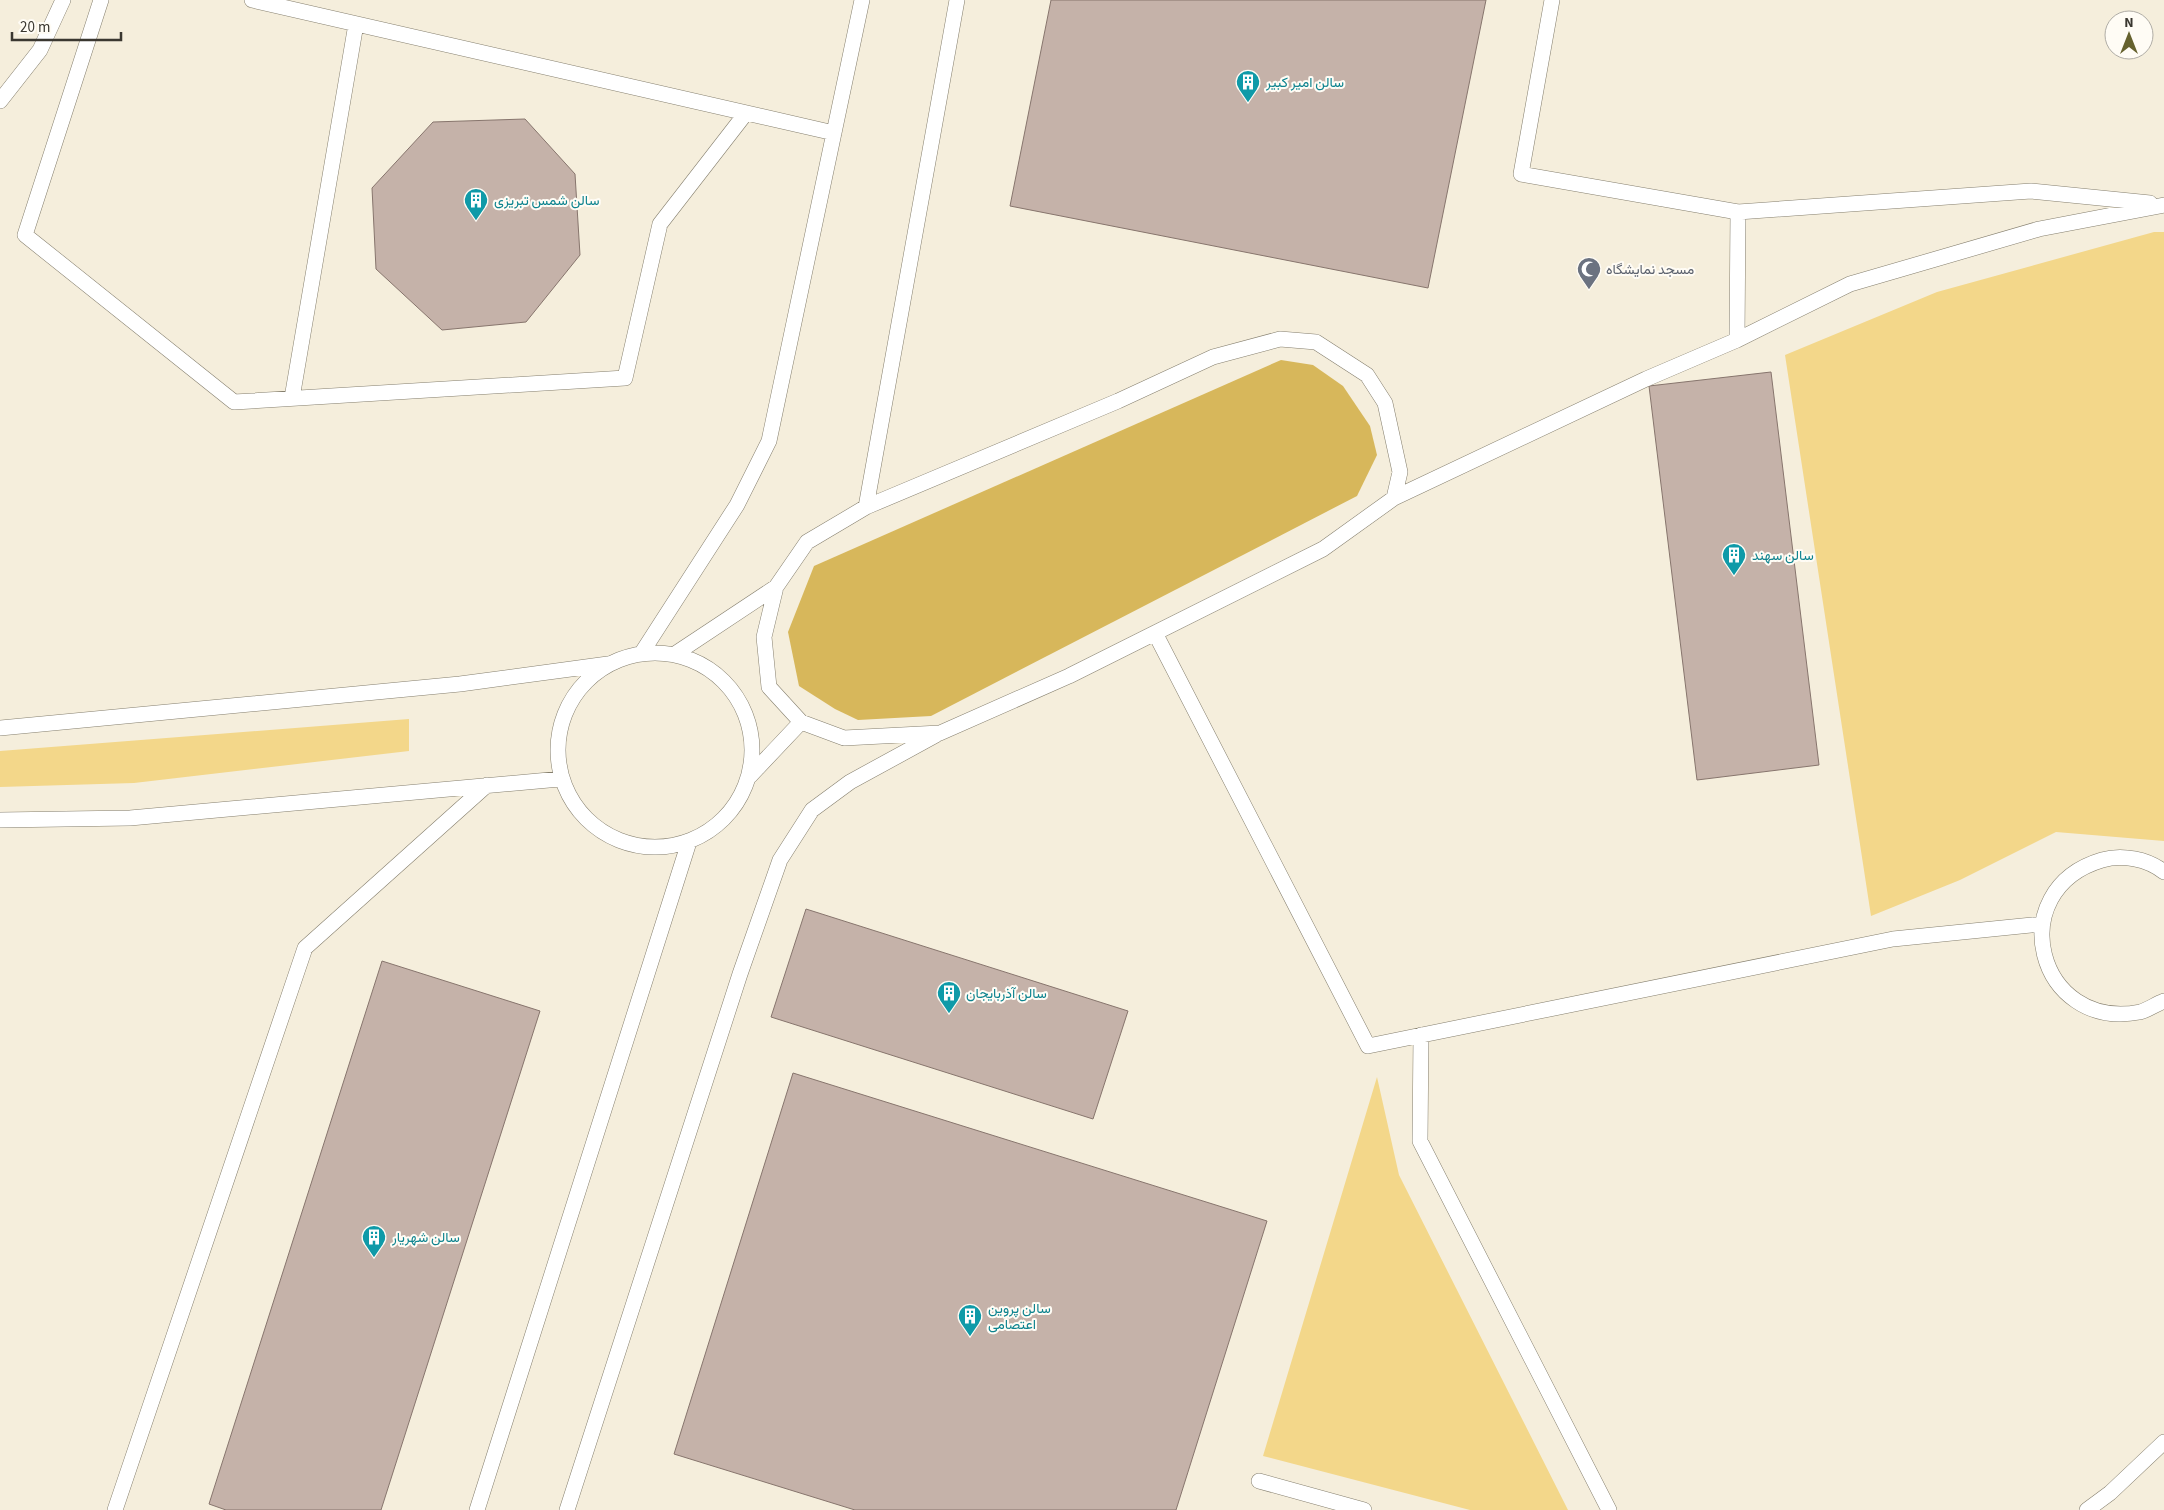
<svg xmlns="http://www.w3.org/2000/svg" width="2164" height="1510" viewBox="0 0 2164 1510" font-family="'Source Sans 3',Vazirmatn,sans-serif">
	<rect width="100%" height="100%" fill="#f5eedc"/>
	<path fill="#f3d78a" d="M2154,232H2164V841L2056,832L1960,880L1871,916L1785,355L1937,292Z
		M409,719V751L134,783L0,787V751Z
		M1377,1077L1399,1175L1568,1510H1470L1263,1456Z"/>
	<path fill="#d7b75b" d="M1281,360L1313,365L1343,386L1370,426L1377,455L1357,496L931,716L858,720L835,709L799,686L788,632L814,566Z"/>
	<path fill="#c5b2a9" stroke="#87756d" d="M1051,0H1486L1428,288L1010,206Z
		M525,119L575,174L580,255L526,322L442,330L376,269L372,188L433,122Z
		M1771,372L1819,765L1697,780L1649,386Z
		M806,909L1128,1011L1093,1119L771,1017Z
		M382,961L540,1011L381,1510H226L209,1504Z
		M793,1073L1267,1221L1176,1510H855L674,1454Z"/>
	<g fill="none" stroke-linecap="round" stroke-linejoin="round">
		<g stroke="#857f6e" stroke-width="16">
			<path id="service" d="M101,0L25,235L234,402L625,378L660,224L746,113
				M252,0L834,133
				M1552,0L1521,174L1738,212
				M0,101L40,50L63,0
				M1280,339L1316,342L1367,375L1385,403L1400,472L1394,498L1323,549L1069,676L940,733L844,738L801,722L769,687L764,637L776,587L807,542L866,507L1118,401L1213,357Z
				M1737,340L1738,212L2031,191L2150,203
				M292,398L356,24
				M1394,498L1646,379L1737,340L1850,284L2039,229L2164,205
				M866,507L957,0
				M1155,633L1368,1046L1893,939L2042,924
				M558 750a97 97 0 1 1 194 0a97 97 0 1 1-194 0Z
				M641,654L737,505L769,441L862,0
				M675,654L776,587
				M0,728L460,684L608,664
				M750,776L801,722
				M0,820L130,818L560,779
				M2164,872C2148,859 2122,854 2102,860C2001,890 2037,1032 2140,1012C2148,1010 2156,1004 2164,1001
				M1421,1035L1420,1141L1609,1510
				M1259,1481L1364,1510
				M115,1510L305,948L487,785
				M477,1510L689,842
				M567,1510L740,974L780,860L812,810L850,782L936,735
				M2087,1510L2110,1493L2164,1442"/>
		</g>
		<use href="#service" stroke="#fff" stroke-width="15"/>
	</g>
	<defs>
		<g id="building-pin" transform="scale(1.25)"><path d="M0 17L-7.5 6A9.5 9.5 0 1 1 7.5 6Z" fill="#0f9aa8" stroke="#fffcf5"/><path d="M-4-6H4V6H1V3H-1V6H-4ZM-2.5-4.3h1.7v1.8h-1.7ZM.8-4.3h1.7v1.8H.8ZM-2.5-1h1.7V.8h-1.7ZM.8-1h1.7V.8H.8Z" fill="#fff"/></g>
		<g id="mosque-pin" transform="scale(1.25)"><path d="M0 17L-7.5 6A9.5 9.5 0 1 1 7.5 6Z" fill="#6b7280" stroke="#fffcf5"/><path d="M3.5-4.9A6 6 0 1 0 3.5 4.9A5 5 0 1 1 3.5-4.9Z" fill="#fff"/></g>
	</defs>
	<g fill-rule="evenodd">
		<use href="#building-pin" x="1248" y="82"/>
		<use href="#building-pin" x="476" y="200"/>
		<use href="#mosque-pin" x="1589" y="269"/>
		<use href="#building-pin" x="1734" y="555"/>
		<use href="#building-pin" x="949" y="993"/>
		<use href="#building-pin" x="374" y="1237"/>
		<use href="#building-pin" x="970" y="1316"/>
	</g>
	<g text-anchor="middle" stroke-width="4" stroke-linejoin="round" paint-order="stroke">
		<g font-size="14" fill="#0d838f" stroke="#fffcf5" text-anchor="start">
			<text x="1266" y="87">سالن امیر کبیر</text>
			<text x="494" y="205">سالن شمس تبریزی</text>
			<text x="1752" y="560">سالن سهند</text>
			<text x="966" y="998">سالن آذربایجان</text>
			<text x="392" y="1242">سالن شهریار</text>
			<text x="988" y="1313">سالن پروین<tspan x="988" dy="16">اعتصامی</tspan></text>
		</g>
		<g font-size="14" fill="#5b616d" stroke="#fffcf5" text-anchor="start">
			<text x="1606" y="274">مسجد نمایشگاه</text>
		</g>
	</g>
	<g transform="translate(2129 35)"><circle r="24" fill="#fffcf5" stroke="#b0ada6"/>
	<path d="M0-4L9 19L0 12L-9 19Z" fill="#65612d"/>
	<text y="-8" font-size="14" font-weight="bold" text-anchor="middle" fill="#3a3730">N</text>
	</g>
	<path d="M12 32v8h109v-8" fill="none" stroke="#3a3730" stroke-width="2.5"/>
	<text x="20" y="32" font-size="15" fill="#3a3730" stroke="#fffcf5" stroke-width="4" paint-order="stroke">20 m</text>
</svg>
